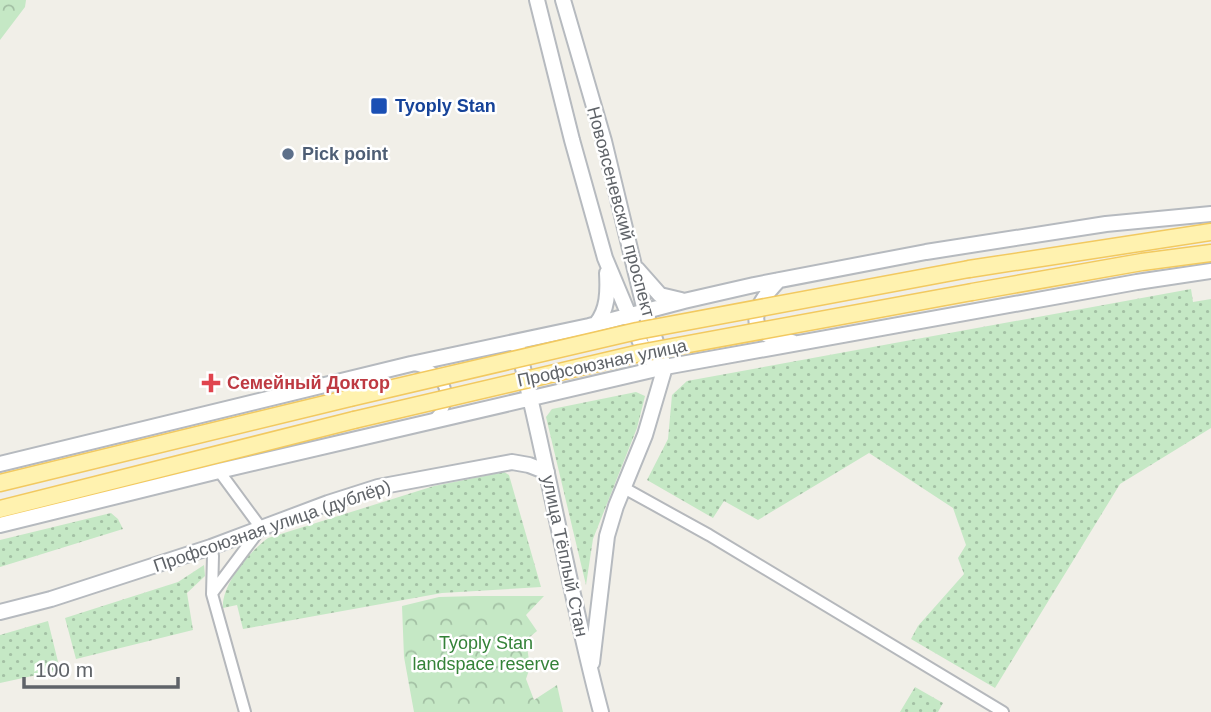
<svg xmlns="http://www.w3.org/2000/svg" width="1211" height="712" viewBox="0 0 1211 712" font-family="Arial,sans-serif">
	<defs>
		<pattern id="grass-dots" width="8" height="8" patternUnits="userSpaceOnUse" patternTransform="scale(1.75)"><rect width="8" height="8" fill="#c5e8c5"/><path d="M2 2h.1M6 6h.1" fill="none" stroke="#a3c0a4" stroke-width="1.8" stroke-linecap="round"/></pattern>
		<pattern id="forest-crowns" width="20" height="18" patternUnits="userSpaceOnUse" patternTransform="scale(1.75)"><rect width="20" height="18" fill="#c5e8c5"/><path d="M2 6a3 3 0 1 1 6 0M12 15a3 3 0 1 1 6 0" fill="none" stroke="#a3c0a4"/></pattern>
	</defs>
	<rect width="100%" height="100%" fill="#f1efe8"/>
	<path fill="url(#grass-dots)" d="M1191,289L1193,302L1211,299V428L1120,484L995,688L911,639L918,626L964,574L958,558L966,545L953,508L869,453L758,520L724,501L713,518L647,480L668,439L672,395L687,381Z
		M636,392L645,396L637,428L593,539L586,585L546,417L552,409Z
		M504,472L509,475L541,587L442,593L243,629L237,605L223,608C221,585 250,551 268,538L434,486Z
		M111,513L118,519L123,529L0,567V540Z
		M204,565L205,576L187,593L193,630L76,659L65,618L178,582Z
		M48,621L60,670L0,683V635Z
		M915,687L943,703L938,712H900Z"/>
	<path fill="url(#forest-crowns)" d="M0,0H26L25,7L0,40Z
		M476,596H544L526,615L537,631L526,640L530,667L526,679L534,700L557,685L563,712H414L404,657L402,606L439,597Z"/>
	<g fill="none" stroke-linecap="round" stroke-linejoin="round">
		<g stroke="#b5b8bc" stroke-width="14">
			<path id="street" d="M414,365C444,370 459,400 432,421
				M624,488L709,535L1003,712
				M211,547L213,556L212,594L245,712
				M213,592L261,528L219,471"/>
		</g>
		<g stroke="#b6babf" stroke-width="18">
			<path id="secondary" d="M537,0L572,140L605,258L641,344L651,359L665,367
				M563,0L604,141L645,311L662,359
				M637,269L660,295L681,300
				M779,280C752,308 741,335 792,342
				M596,324C608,310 608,291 607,273
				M518,348C549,469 569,592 601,712
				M0,464L411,364L589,326L684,301L754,285L926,252L1106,224L1211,214
				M0,525L219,471L665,367L1137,282L1211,271
				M0,612L51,599L211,547L328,503L378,487L512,462L529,465L547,472
				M592,663L607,536L616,506L645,435L665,367"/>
		</g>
		<g stroke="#f2c960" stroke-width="19">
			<path id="primary" d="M969,269L1211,232
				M972,292L1142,262L1211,253
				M0,483L350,398
				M0,509L354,420"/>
		</g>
		<use href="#street" stroke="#fff" stroke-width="10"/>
		<use href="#secondary" stroke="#fff" stroke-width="14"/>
		<use href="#primary" stroke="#fff2af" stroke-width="16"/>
		<g stroke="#f2c960" stroke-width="19" stroke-linecap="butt">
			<path id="primary-bridge" d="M350,398L637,331L969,269
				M354,420L640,353L972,292"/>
		</g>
		<use href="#primary-bridge" stroke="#fff2af" stroke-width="16"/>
	</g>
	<rect fill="#1a4fb4" stroke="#fff" stroke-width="2.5" x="370" y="97" width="18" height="18" rx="3.5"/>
	<circle fill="#5c6f8a" stroke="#fff" stroke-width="2.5" cx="288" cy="154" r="7"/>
	<path fill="#e0444e" stroke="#fff" stroke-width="2.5" d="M207.5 372.5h7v7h7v7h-7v7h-7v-7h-7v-7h7z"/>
	<g text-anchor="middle" stroke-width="5" stroke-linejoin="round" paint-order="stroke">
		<g font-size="18" font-weight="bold" fill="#164399" stroke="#fff" text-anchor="start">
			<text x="395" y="112">Tyoply Stan</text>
		</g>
		<g font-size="18" font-weight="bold" fill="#4e5e75" stroke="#fff" text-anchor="start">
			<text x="302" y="160">Pick point</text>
		</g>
		<g font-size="18" fill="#5f6368" stroke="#fff">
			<text transform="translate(621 212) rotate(75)" y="6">Новоясеневский проспект</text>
			<text transform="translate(602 363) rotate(-12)" y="6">Профсоюзная улица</text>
			<text transform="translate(272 526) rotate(-19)" y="6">Профсоюзная улица (дублёр)</text>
			<text transform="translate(565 556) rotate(78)" y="6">улица Тёплый Стан</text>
		</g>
		<g font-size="18" font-weight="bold" fill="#be3a42" stroke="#fff" text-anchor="start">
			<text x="227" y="389">Семейный Доктор</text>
		</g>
		<g font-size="18" fill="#348238" stroke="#fff">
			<text x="486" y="649">Tyoply Stan<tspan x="486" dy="21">landspace reserve</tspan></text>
		</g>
	</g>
	<path d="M24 677v10h154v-10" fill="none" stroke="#5f6368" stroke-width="3.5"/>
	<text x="35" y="677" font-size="21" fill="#5f6368" stroke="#ffffff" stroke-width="5" paint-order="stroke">100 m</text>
</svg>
